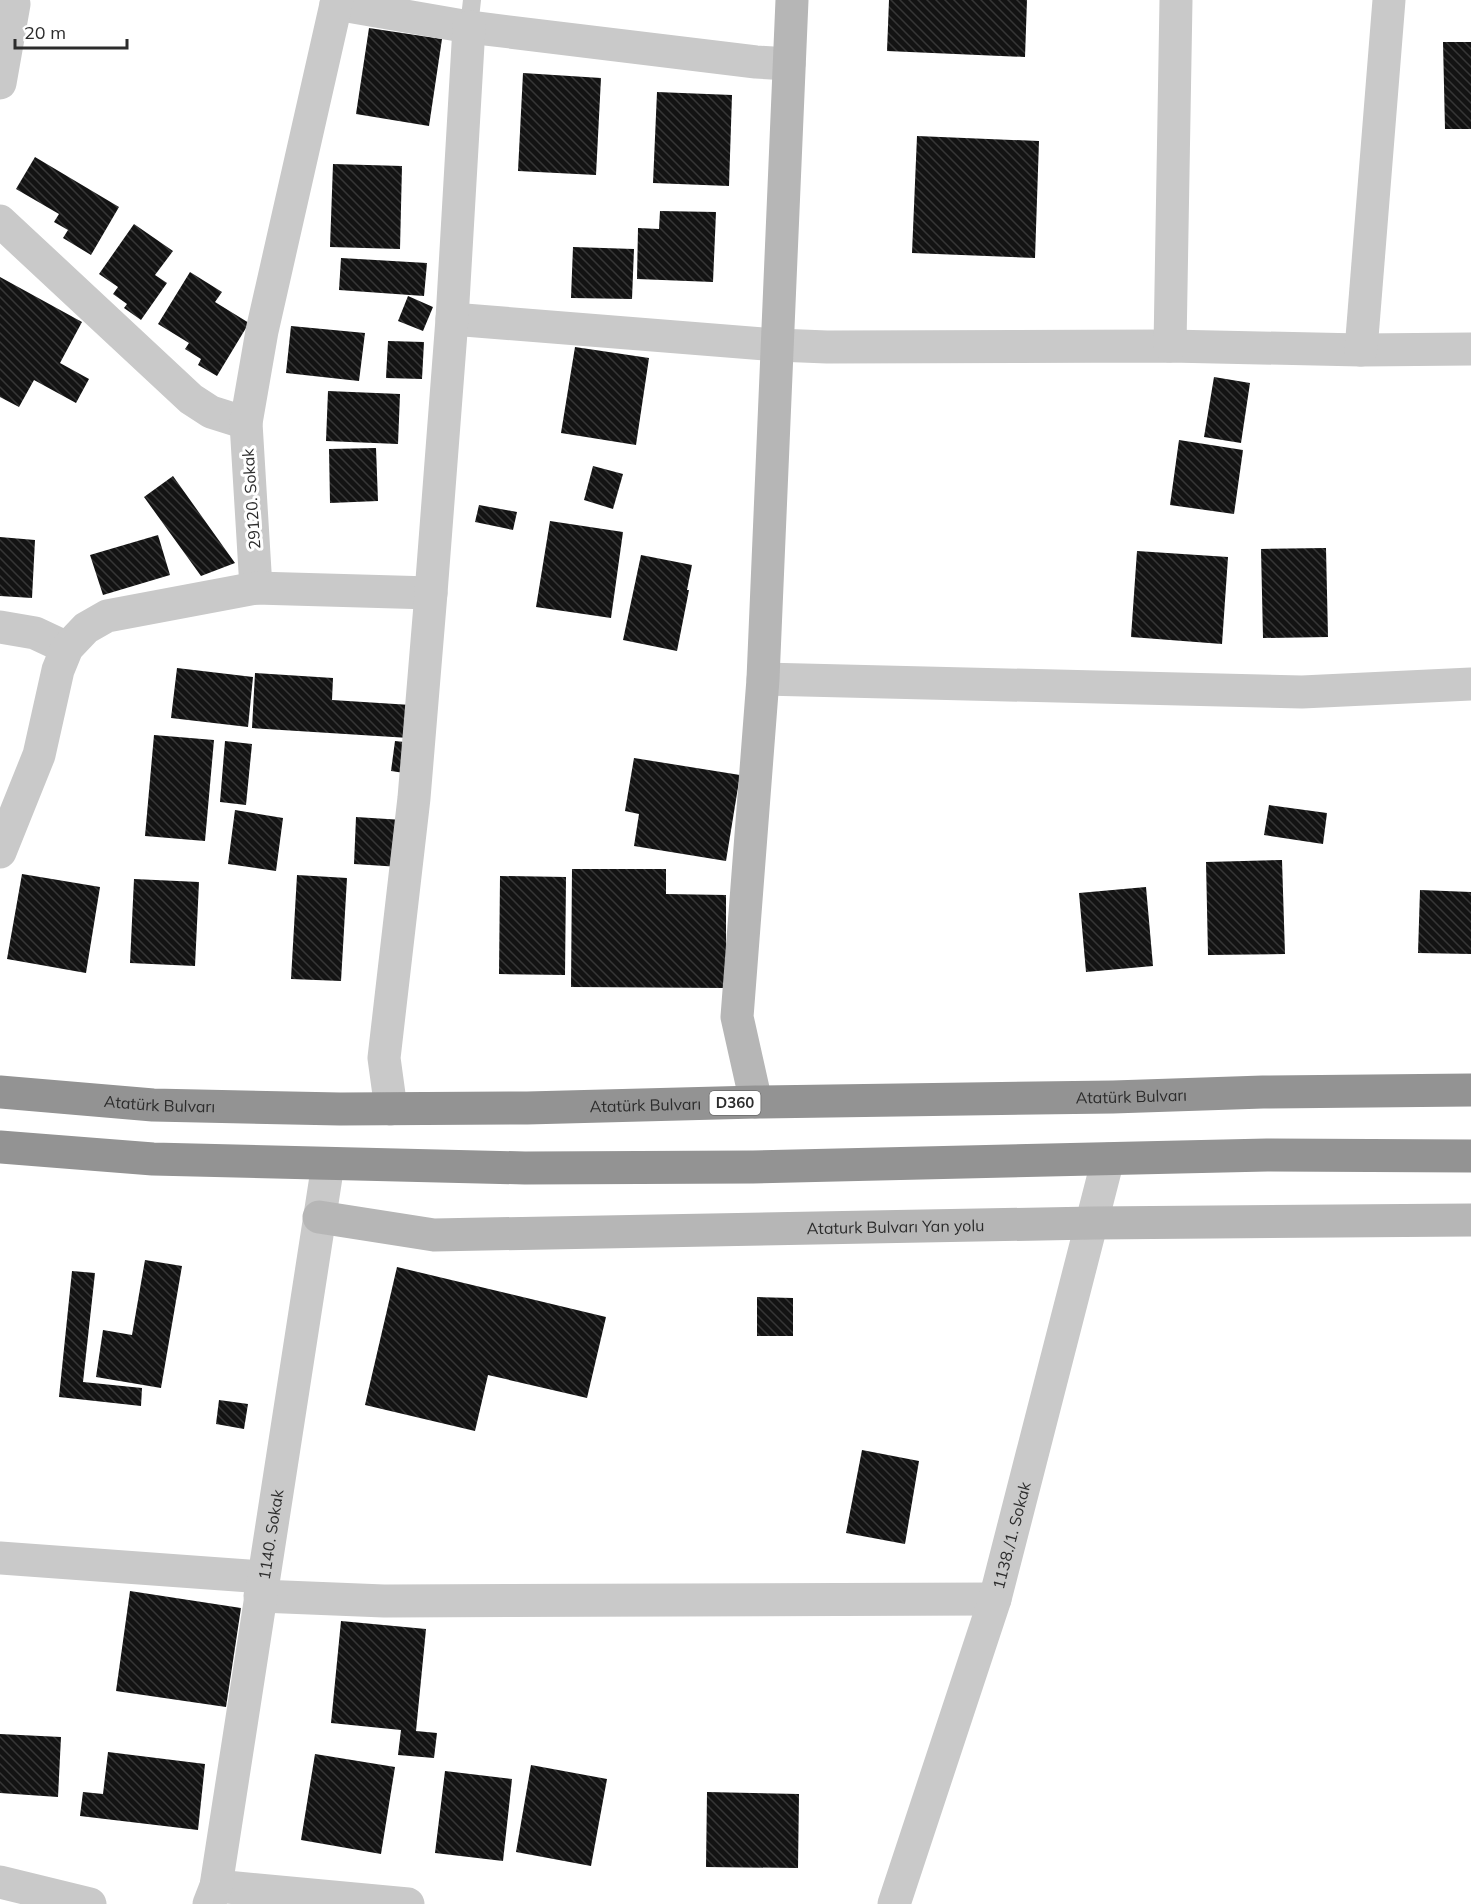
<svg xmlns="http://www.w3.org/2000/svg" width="1471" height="1904" viewBox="0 0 1471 1904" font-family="Mulish,sans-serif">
	<defs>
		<pattern id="building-back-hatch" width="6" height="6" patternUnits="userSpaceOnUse" patternTransform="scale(1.5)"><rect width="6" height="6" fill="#131313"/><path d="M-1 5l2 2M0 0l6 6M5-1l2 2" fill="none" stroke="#363636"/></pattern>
	</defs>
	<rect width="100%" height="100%" fill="#fff"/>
	<path fill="url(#building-back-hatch)" d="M889,0H1027L1025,57L887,51Z
		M369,28L442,39L429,126L356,114Z
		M1443,42H1471V129H1445Z
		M523,73L601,78L596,175L518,171Z
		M657,92L732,95L729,186L653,183Z
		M917,136L1039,141L1035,258L912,253Z
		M35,157L119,207L91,255L63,238L68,230L54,222L59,214L16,189Z
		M333,164L402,166L400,249L330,247Z
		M660,211L716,212L713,282L637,279L638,228L659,229Z
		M134,224L173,251L155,275L167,283L141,320L124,308L127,304L113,294L118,287L99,274Z
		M573,247L634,249L632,299L571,298Z
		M341,258L427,263L424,296L339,290Z
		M190,272L222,292L215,302L249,323L217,376L198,365L201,359L185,349L189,343L158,324Z
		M0,277L82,322L60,363L89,379L76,403L34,380L19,407L0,397Z
		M408,296L433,307L423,331L398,321Z
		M291,326L365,333L359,381L286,373Z
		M388,341L424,342L422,379L386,378Z
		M575,347L649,358L636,445L561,433Z
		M1214,377L1250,383L1241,443L1204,437Z
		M328,391L400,394L398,444L326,441Z
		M1179,440L1243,450L1234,514L1170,505Z
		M376,448L378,501L330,503L329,449Z
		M593,466L623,474L613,509L584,500Z
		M173,476L235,563L201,576L144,497Z
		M479,505L517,512L513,530L475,522Z
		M550,521L623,532L611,618L536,607Z
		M158,535L170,575L103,595L90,555Z
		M0,537L35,540L32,598L0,596Z
		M1326,548L1328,637L1263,638L1261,549Z
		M1137,551L1228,557L1222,644L1131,637Z
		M641,555L692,565L687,590H689L677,651L623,640Z
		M177,668L253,677L248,727L171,718Z
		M255,673L333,678L332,700L411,705L409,738L252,728Z
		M154,735L214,740L205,841L145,836Z
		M225,741L252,744L246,805L220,802Z
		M395,741L414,743L411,774L391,771Z
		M634,758L740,775L726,861L634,846L639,814L625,811Z
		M1269,805L1327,813L1323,844L1264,835Z
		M235,810L283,818L276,871L228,864Z
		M356,817L403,820L400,867L354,864Z
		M1282,860L1285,954L1208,955L1206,862Z
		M572,869H666V894L726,895V988L571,987Z
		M22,874L100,887L86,973L7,959Z
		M297,875L347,878L341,981L291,979Z
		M500,876L566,877L565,975L499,974Z
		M134,879L199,882L195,966L130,963Z
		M1146,887L1153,966L1086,972L1079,893Z
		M1420,890L1471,892V954L1418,953Z
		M145,1260L182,1266L161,1388L96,1377L103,1330L132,1335Z
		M397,1267L606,1317L587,1398L488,1375L475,1431L365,1405Z
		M72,1271L95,1273L83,1382L142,1388L141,1406L59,1397Z
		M757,1297L793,1298V1336H757Z
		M219,1400L248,1404L244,1429L216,1424Z
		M862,1450L919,1461L905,1544L846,1533Z
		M130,1591L241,1608L226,1707L116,1691Z
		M341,1621L426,1629L416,1731L437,1733L434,1758L398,1755L401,1730L331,1723Z
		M0,1734L61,1737L58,1797L0,1793Z
		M108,1752L205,1764L198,1830L80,1816L83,1792L103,1794Z
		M315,1754L395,1767L381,1854L301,1840Z
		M531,1765L607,1779L591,1866L516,1852Z
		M445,1771L512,1779L503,1861L435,1853Z
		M707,1792L799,1794L798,1868L706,1867Z"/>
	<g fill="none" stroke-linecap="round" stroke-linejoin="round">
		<path stroke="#c9c9c9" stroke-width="18" d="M469,27L472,0"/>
		<g stroke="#c9c9c9" stroke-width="33">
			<path d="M336,4L469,27L756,62L789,64"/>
			<path d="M0,83L14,4"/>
			<path d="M0,221L191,399L211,412L246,423"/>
			<path d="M452,319L777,345L827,347L1170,346L1361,350L1471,349"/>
			<path d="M1170,346L1176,0"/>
			<path d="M1361,350L1389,0"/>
			<path d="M256,588L246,423L262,331L337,0"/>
			<path d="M0,627L35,633L67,648"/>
			<path d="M763,679L1302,692L1471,684"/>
			<path d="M0,852L39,755L58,670L67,648L86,628L107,616L256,588L431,593"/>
			<path d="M391,1109L384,1058L414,798L431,593L452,319L469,27"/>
			<path d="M0,1558L263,1577"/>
			<path d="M260,1596L384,1601L995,1599"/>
			<path d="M0,1882L90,1904"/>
			<path d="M216,1886L408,1904"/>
			<path id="s1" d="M209,1904L216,1886L328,1164"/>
			<path id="s2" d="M894,1904L995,1599L1108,1159"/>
		</g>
		<g stroke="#b6b6b6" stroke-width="33">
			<path d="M756,1102L737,1017L763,679L792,0"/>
			<path id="s3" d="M319,1217L434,1235L1093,1223L1471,1220"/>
		</g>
		<g stroke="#939393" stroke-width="33">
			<path id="s4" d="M0,1092L153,1105L340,1109L527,1108L756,1102L1113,1097L1263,1092L1471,1090"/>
			<path d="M0,1147L153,1159L525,1168L753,1167L1267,1155L1471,1156"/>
		</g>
	</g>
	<g text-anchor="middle" stroke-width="6" stroke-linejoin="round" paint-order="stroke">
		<rect fill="#fff" stroke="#6b6b6b" stroke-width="1.5" x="709.5" y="1091" width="51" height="24" rx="4.5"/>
		<g font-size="15" font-weight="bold" fill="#2c2c2c">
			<text x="735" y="1108">D360</text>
		</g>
		<g font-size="16" fill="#2c2c2c" stroke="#fff">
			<text transform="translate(251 499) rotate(-94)" y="6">29120. Sokak</text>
			<text dy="6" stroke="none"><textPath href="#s4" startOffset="1132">Atatürk Bulvarı</textPath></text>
			<text dy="6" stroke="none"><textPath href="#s4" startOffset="160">Atatürk Bulvarı</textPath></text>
			<text dy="6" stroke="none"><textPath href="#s4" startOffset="646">Atatürk Bulvarı</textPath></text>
			<text dy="6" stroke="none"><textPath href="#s3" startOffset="578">Ataturk Bulvarı Yan yolu</textPath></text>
			<text dy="6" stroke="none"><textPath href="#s1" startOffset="375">1140. Sokak</textPath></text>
			<text dy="6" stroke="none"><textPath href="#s2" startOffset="387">1138./1. Sokak</textPath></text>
		</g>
	</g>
	<path d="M15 39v9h112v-9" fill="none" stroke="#2c2c2c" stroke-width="3"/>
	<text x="24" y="39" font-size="18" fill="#2c2c2c" stroke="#ffffff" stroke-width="4.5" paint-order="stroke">20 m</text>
</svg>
